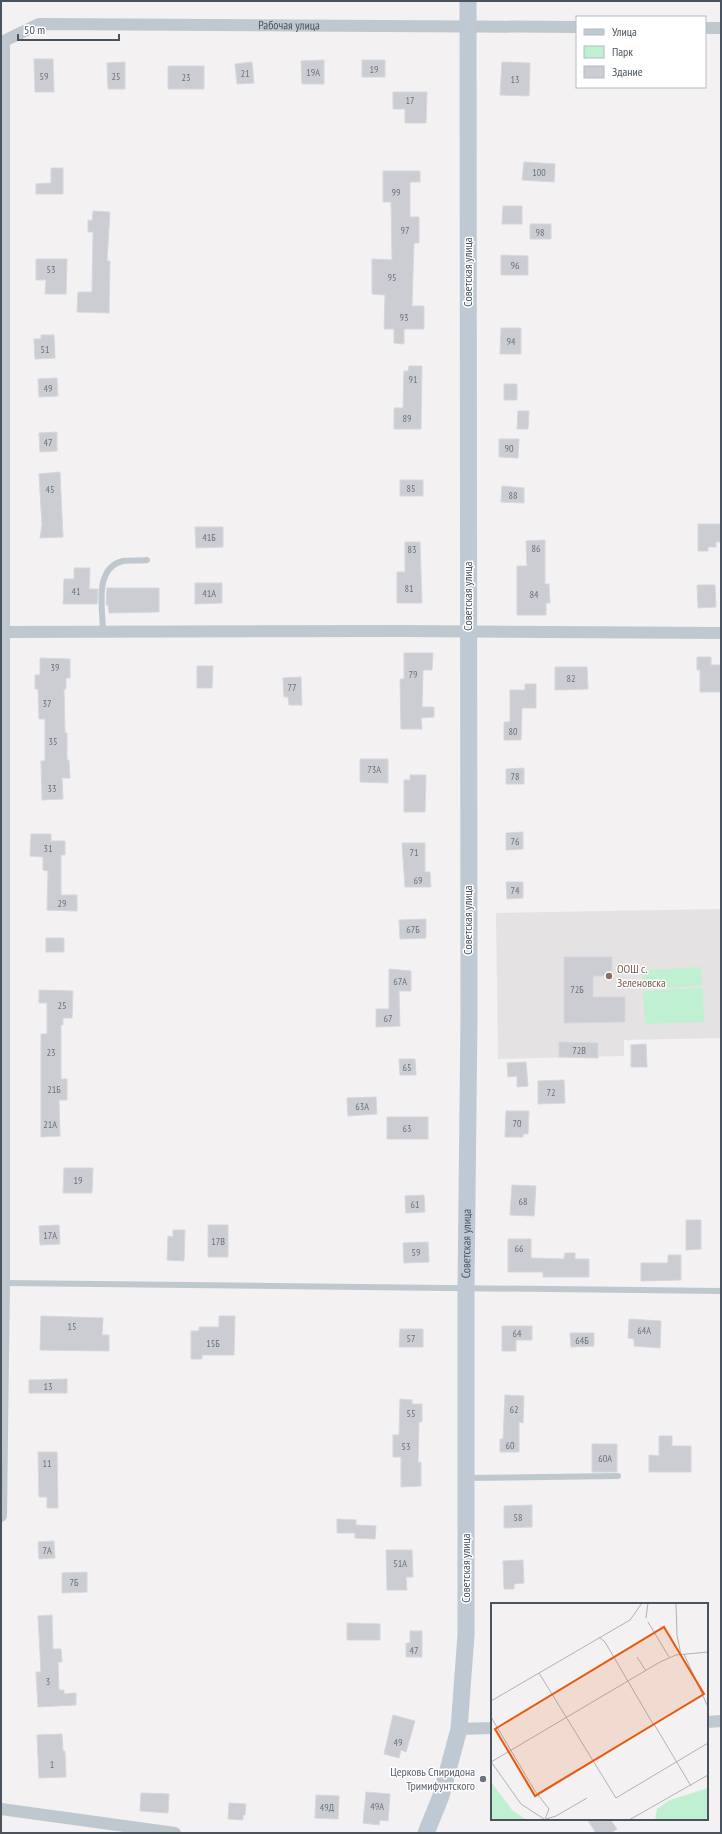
<svg xmlns="http://www.w3.org/2000/svg" width="722" height="1834" viewBox="0 0 722 1834" font-family="'PT Sans Narrow',sans-serif">
	<rect width="100%" height="100%" fill="#f3f1f1"/>
	<path fill="#e4e2e3" d="M721,909V1038L624,1040V1056L498,1059L496,913Z"/>
	<path fill="#c0f0d2" d="M701,967L702,986L644,989L643,970Z
		M703,988L704,1022L645,1024L643,991Z"/>
	<path fill="#cbcdd3" stroke="#d5d7dc" d="M34,59H53L54,92H35Z
		M324,60V84H302L301,61Z
		M362,60H385V77H362Z
		M125,62V89H108L107,63Z
		M252,62L254,83L237,84L235,64Z
		M502,62L530,63L529,96L500,95Z
		M168,66H204V89H168Z
		M393,92H427L426,123H405V109H393Z
		M524,162L555,164L554,182L522,180Z
		M51,168H63V194H36V184L51,183Z
		M383,171H420V182H410V217H419V243H414L412,306H424V329H404V344L394,343V329H384L385,295L372,294V259L392,260L391,202H383Z
		M503,206H522V224H502Z
		M93,211L110,212L107,261H110L109,313L77,312L78,292H92L93,232H88V220L92,221Z
		M530,224H551V239H530Z
		M501,255L528,256V275H501Z
		M36,259H67L66,294H45L46,280H36Z
		M501,328H521V354H500Z
		M41,335H54L55,358L35,359L34,339H41Z
		M409,366H422L421,429H394V408H403L404,371H408Z
		M57,378L58,396L39,397L38,379Z
		M504,384H517V400H504Z
		M518,411H529L528,429H517Z
		M57,432V451L40,452L39,433Z
		M499,439H519L518,458L499,457Z
		M60,472L63,537L40,538L42,525L39,474Z
		M400,480H423V496H400Z
		M502,486L524,488V503L501,502Z
		M698,524H721V542H716V547H708V551H698Z
		M195,527H223V547L196,548Z
		M545,540V584H549L550,603H546V615H517V566H527L526,541Z
		M405,542H420L422,603H397V572H405Z
		M74,568H90L89,589H98L97,604H63L64,579H74Z
		M195,583H222V603L195,604Z
		M697,585H715L716,607L698,608Z
		M107,588H159V612L109,613L108,605H106Z
		M404,653H433L432,670H423L422,707H434V717L421,718L422,729H401L400,679H404Z
		M697,657H711V665H721V692H700V670H697Z
		M40,658L70,659V678H66V689H64L65,733H67V760H69L70,778H62L63,799L42,800L41,761H45V719H39L38,689H35V675H40Z
		M197,666H213L212,688H197Z
		M555,667H587L588,689L555,690Z
		M301,677L302,705H289L288,697H284L283,678Z
		M525,684H536V708H522L521,740H504V722H510V690H525Z
		M360,759H388V783L360,782Z
		M524,768V784H506V769Z
		M410,775H426L425,812H404V780H410Z
		M523,832V849L506,850V833Z
		M31,834H51V841H65V855H61V895H77V911L47,910L48,871L43,870V857L30,856Z
		M402,843H425V872H430L431,887H405Z
		M506,882H523V898L507,899Z
		M426,919V938L400,939L399,920Z
		M46,938H64V952H46Z
		M564,957H612V976H593V997H625V1022L564,1023Z
		M389,969L411,971V991H399L400,1026L376,1027V1009H389Z
		M39,990L73,991L72,1018H63V1025H61V1079H67V1100H59L60,1136L41,1137V1034H47V1003H39Z
		M559,1042L598,1043V1058L559,1057Z
		M646,1044L647,1067H631V1045Z
		M399,1059H415L416,1075H400Z
		M526,1062L528,1086L517,1087V1076L508,1077L507,1063Z
		M564,1080L565,1103L538,1104V1081Z
		M376,1097L377,1114L348,1116L347,1098Z
		M506,1111H529L528,1134H523V1137H505Z
		M387,1117H428V1139H387Z
		M64,1168H93L92,1193H63Z
		M512,1185L536,1186L534,1216L510,1215Z
		M424,1195L425,1212L406,1213L405,1196Z
		M686,1220H701V1249L686,1250Z
		M59,1225L60,1244L40,1245L39,1226Z
		M208,1225H228V1257H208Z
		M173,1230H185L184,1261L167,1260L168,1236L173,1237Z
		M508,1239H531V1258L564,1259L565,1253H575V1259H589V1277H543V1272H508Z
		M428,1242L429,1262L404,1263L403,1243Z
		M668,1255H681V1280L641,1281V1263H668Z
		M41,1316L103,1318L102,1335H109V1351L40,1350Z
		M219,1316H235L234,1355H202V1359H191V1331H199V1327H219Z
		M629,1319L661,1321L660,1348L634,1346V1339L628,1338Z
		M502,1326H532V1340H516V1351H502Z
		M400,1329H423V1347H399Z
		M570,1333H594V1346L571,1347Z
		M67,1379V1393H29V1380Z
		M505,1395L524,1396L523,1423L519,1422V1452H500V1439H503Z
		M400,1399L412,1400V1404H422V1422H419L418,1463L421,1462V1486L401,1487V1457H393V1435H399Z
		M659,1436H672V1446H691V1472H649V1455L659,1456Z
		M592,1444H617V1472H592Z
		M38,1452H57L58,1508H47V1497H39Z
		M532,1505V1527L504,1528V1506Z
		M337,1519L356,1520V1525L376,1526L375,1539L355,1538V1533H337Z
		M54,1541L55,1558L39,1559L38,1542Z
		M386,1550H412L413,1577H406L407,1590H387Z
		M523,1560L524,1583L514,1584V1589H504L503,1561Z
		M87,1572V1592L62,1593V1573Z
		M52,1615L53,1649H61L62,1662H58L59,1690H64V1694L76,1693V1705L38,1707L36,1672H41L38,1616Z
		M347,1623L380,1624V1640H347Z
		M410,1631H422V1657H406V1643H410Z
		M393,1715L415,1721L406,1752L401,1750L399,1758L384,1754Z
		M62,1734L63,1751H65L66,1777L39,1778L37,1735Z
		M366,1792L390,1794L388,1821L380,1820L379,1825L363,1823Z
		M141,1793L169,1794L168,1813L140,1811Z
		M316,1795L339,1796L338,1819L315,1818Z
		M229,1803L246,1804L245,1815H243V1820L228,1819Z
		M587,1819H610L617,1829L611,1833H596Z"/>
	<g fill="none" stroke-linecap="round" stroke-linejoin="round">
		<path stroke="#bfc8cf" stroke-width="6" d="M103,632C103,610 93,568 123,561C130,560 139,561 147,560
			M4,1283L721,1291
			M467,1478L618,1476"/>
		<g stroke="#bfc8cf" stroke-width="12">
			<path d="M705,28H721"/>
			<path d="M1,632L404,631L721,633"/>
			<path id="s1" d="M1,1516L4,1283V41L39,24L577,27"/>
			<path d="M707,1722L721,1721"/>
			<path d="M459,1729L492,1728"/>
			<path d="M1,1809L175,1833"/>
		</g>
		<path stroke="#bfc9d4" stroke-width="17" id="s2" d="M426,1833L441,1796L459,1729L466,1635V1289L469,1015L468,1"/>
	</g>
	<circle fill="#8d6e63" stroke="#fff" stroke-width="1.5" cx="609" cy="976" r="4"/>
	<circle fill="#6b7280" stroke="#fff" stroke-width="1.5" cx="483" cy="1779" r="4"/>
	<g text-anchor="middle" stroke-width="3" stroke-linejoin="round" paint-order="stroke">
		<g font-size="10" fill="#6a727b">
			<text x="374" y="73">19</text>
			<text x="313" y="76">19А</text>
			<text x="245" y="77">21</text>
			<text x="44" y="80">59</text>
			<text x="116" y="80">25</text>
			<text x="186" y="81">23</text>
			<text x="515" y="83">13</text>
			<text x="410" y="104">17</text>
			<text x="539" y="176">100</text>
			<text x="396" y="196">99</text>
			<text x="405" y="234">97</text>
			<text x="540" y="236">98</text>
			<text x="515" y="269">96</text>
			<text x="51" y="273">53</text>
			<text x="392" y="281">95</text>
			<text x="404" y="321">93</text>
			<text x="511" y="345">94</text>
			<text x="45" y="353">51</text>
			<text x="413" y="383">91</text>
			<text x="48" y="392">49</text>
			<text x="407" y="422">89</text>
			<text x="48" y="446">47</text>
			<text x="509" y="452">90</text>
			<text x="411" y="492">85</text>
			<text x="50" y="493">45</text>
			<text x="513" y="499">88</text>
			<text x="209" y="541">41Б</text>
			<text x="536" y="552">86</text>
			<text x="412" y="553">83</text>
			<text x="409" y="592">81</text>
			<text x="76" y="595">41</text>
			<text x="209" y="597">41А</text>
			<text x="534" y="598">84</text>
			<text x="55" y="671">39</text>
			<text x="413" y="678">79</text>
			<text x="571" y="682">82</text>
			<text x="292" y="691">77</text>
			<text x="47" y="707">37</text>
			<text x="513" y="735">80</text>
			<text x="53" y="745">35</text>
			<text x="374" y="773">73А</text>
			<text x="515" y="780">78</text>
			<text x="52" y="792">33</text>
			<text x="515" y="845">76</text>
			<text x="48" y="852">31</text>
			<text x="414" y="856">71</text>
			<text x="418" y="884">69</text>
			<text x="515" y="894">74</text>
			<text x="62" y="907">29</text>
			<text x="413" y="933">67Б</text>
			<text x="400" y="985">67А</text>
			<text x="577" y="993">72Б</text>
			<text x="62" y="1009">25</text>
			<text x="388" y="1022">67</text>
			<text x="579" y="1054">72В</text>
			<text x="51" y="1056">23</text>
			<text x="407" y="1071">65</text>
			<text x="54" y="1093">21Б</text>
			<text x="551" y="1096">72</text>
			<text x="362" y="1110">63А</text>
			<text x="517" y="1127">70</text>
			<text x="50" y="1128">21А</text>
			<text x="407" y="1132">63</text>
			<text x="78" y="1184">19</text>
			<text x="523" y="1205">68</text>
			<text x="415" y="1208">61</text>
			<text x="50" y="1239">17А</text>
			<text x="218" y="1245">17В</text>
			<text x="519" y="1252">66</text>
			<text x="416" y="1256">59</text>
			<text x="72" y="1330">15</text>
			<text x="644" y="1334">64А</text>
			<text x="517" y="1337">64</text>
			<text x="411" y="1342">57</text>
			<text x="582" y="1344">64Б</text>
			<text x="213" y="1347">15Б</text>
			<text x="48" y="1390">13</text>
			<text x="514" y="1413">62</text>
			<text x="411" y="1417">55</text>
			<text x="510" y="1449">60</text>
			<text x="406" y="1450">53</text>
			<text x="605" y="1462">60А</text>
			<text x="47" y="1467">11</text>
			<text x="518" y="1521">58</text>
			<text x="47" y="1554">7А</text>
			<text x="400" y="1567">51А</text>
			<text x="74" y="1586">7Б</text>
			<text x="414" y="1654">47</text>
			<text x="48" y="1685">3</text>
			<text x="398" y="1746">49</text>
			<text x="52" y="1768">1</text>
			<text x="377" y="1810">49А</text>
			<text x="327" y="1811">49Д</text>
		</g>
		<g font-size="12" fill="#49545e" stroke="#fff">
			<text dy="4" stroke="none"><textPath href="#s1" startOffset="1764">Рабочая улица</textPath></text>
			<text transform="translate(468 272) rotate(-90)" y="4">Советская улица</text>
			<text transform="translate(468 596) rotate(-90)" y="4">Советская улица</text>
			<text transform="translate(468 920) rotate(-90)" y="4">Советская улица</text>
			<text dy="4" stroke="none"><textPath href="#s2" startOffset="595">Советская улица</textPath></text>
			<text transform="translate(466 1568) rotate(-90)" y="4">Советская улица</text>
		</g>
		<g font-size="12" fill="#785e54" stroke="#fff" text-anchor="start">
			<text x="617" y="973">ООШ с.<tspan x="617" dy="14">Зеленовска</tspan></text>
		</g>
		<g font-size="12" fill="#5b616d" stroke="#fff" text-anchor="end">
			<text x="475" y="1776">Церковь Спиридона<tspan x="475" dy="14">Тримифунтского</tspan></text>
		</g>
	</g>
	<g transform="translate(491 1603)">
		<rect width="217" height="217" fill="#f3f1f1"/>
		<path d="M0,179L22,208L36,217H0ZM217,185V217H164L166,206L179,197Z" fill="#c0f0d2"/>
		<path fill="none" stroke="#afb2b6" stroke-width="1" d="M185,0L186,32L190,52M155,15L157,0M157,19L178,54M108,34L114,39L162,121M193,51L217,104M146,54L155,68M48,70L125,195L217,140M0,98L139,17L151,0M0,114L44,188L58,206L54,216M163,121L200,183M0,159L169,59L185,52L217,49M1,160L30,201L53,216M47,190L211,93M55,216L65,213L96,195M138,217L217,172"/>
		<path fill="#e8590c" fill-opacity="0.15" stroke="#e8590c" stroke-width="2" d="M173,24L213,91L44,193L4,126Z"/>
		<rect width="217" height="217" fill="none" stroke="#49545e" stroke-width="2"/>
	</g>
	<rect width="722" height="1834" fill="none" stroke="#49545e" stroke-width="4"/>
	<rect x="576" y="16" width="130" height="72" fill="#ffffff" stroke="#b6bbbf"/>
	<rect x="584" y="29" width="20" height="6" fill="#bfc9d4" stroke="#b6bbbf"/>
	<text x="612" y="36" font-size="12" fill="#49545e">Улица</text>
	<rect x="584" y="46" width="20" height="12" fill="#c0f0d2" stroke="#b6bbbf"/>
	<text x="612" y="56" font-size="12" fill="#49545e">Парк</text>
	<rect x="584" y="66" width="20" height="12" fill="#cbcdd3" stroke="#b6bbbf"/>
	<text x="612" y="76" font-size="12" fill="#49545e">Здание</text>
	<path d="M18 34v6h101v-6" fill="none" stroke="#49545e" stroke-width="2"/>
	<text x="24" y="34" font-size="12" fill="#49545e" stroke="#ffffff" stroke-width="3" paint-order="stroke">50 m</text>
</svg>
